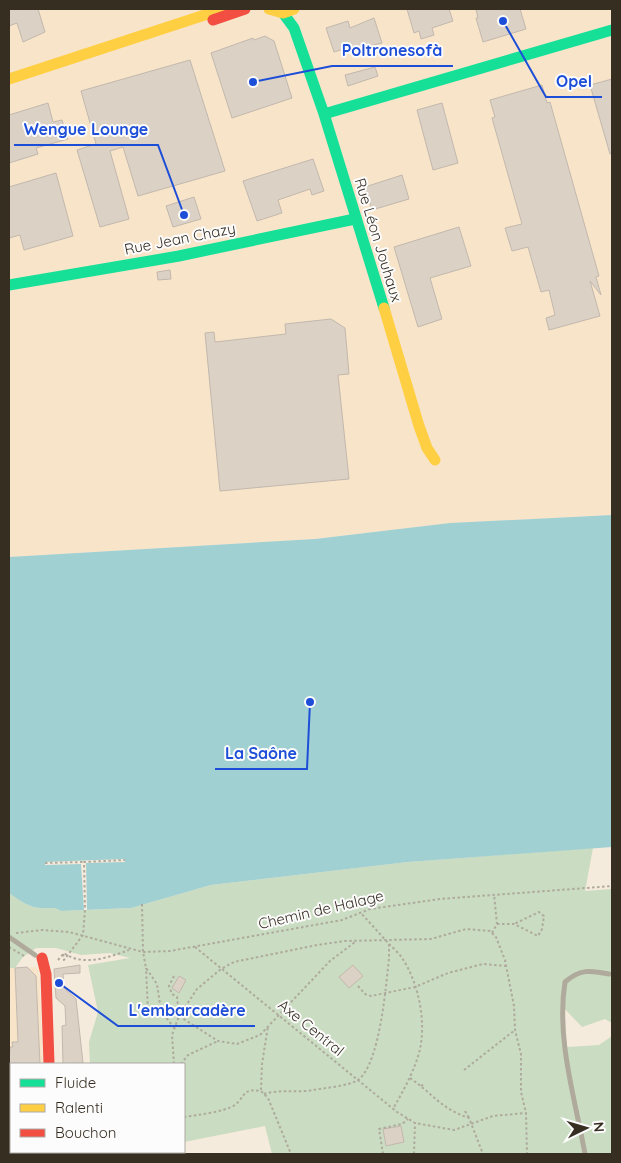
<svg xmlns="http://www.w3.org/2000/svg" width="621" height="1163" viewBox="0 0 621 1163" font-family="Quicksand,sans-serif">
	<rect width="100%" height="100%" fill="#f5ebdd"/>
	<path fill="#f8e4c9" d="M9,9H612V515L450,523L315,539L9,557Z
		M39,967L43,1064H11V1152H34L33,1154H9V968Z"/>
	<path fill="#cadcc1" d="M593,848L585,891L612,889V1023L605,1019L582,1027L561,1005L567,1047L599,1045L612,1036V1154H272L265,1126L184,1142V1064H90L89,1042L98,1012L88,965L130,958L110,953L81,955L56,948H36L23,957L15,968H9V893C19,900 29,908 42,908C50,909 53,906 61,911L131,908L211,885L408,862Z"/>
	<path fill="#a1d0d2" d="M612,515V847L408,862L211,885L131,908L61,911C53,906 50,909 42,908C29,908 19,900 9,893V557L315,539L450,523Z"/>
	<path fill="#f5ebdd" d="M125,859V862L86,863L87,910H84L81,864L45,865V862Z"/>
	<path fill="#dbd1c5" stroke="#c2b8ad" d="M9,9H38L45,32L23,42L17,23L9,26Z
		M407,9H449L453,21L432,28L434,35L421,39L419,31L414,33Z
		M476,9H520L526,29L483,42L476,18H478Z
		M374,18L382,43L353,50L352,48H347L334,52L326,28L348,21L350,28Z
		M265,36L274,41L292,98L232,118L211,53L253,38L254,40Z
		M190,60L225,171L138,196L123,147L110,151L129,219L100,227L77,150L96,144L81,91Z
		M375,67L378,76L348,86L345,75Z
		M612,79V153L610,154L590,85Z
		M542,85L547,103L550,102L599,276L596,277L601,295L590,281L600,316L549,330L546,318L555,315L549,290L541,292L528,247L512,251L505,228L522,224L492,118L495,117L490,100Z
		M48,103L53,122L62,120L68,139L36,148L38,154L9,163V115Z
		M442,103L458,163L433,170L417,110Z
		M313,159L324,191L312,195L310,189L278,200L282,213L257,221L243,181Z
		M56,173L73,236L24,250L20,235L9,238V187Z
		M402,175L409,199L372,210L365,187Z
		M194,197L201,219L173,227L166,206Z
		M459,227L471,266L430,278L442,319L418,327L394,247Z
		M170,270L171,279L158,280L157,272Z
		M331,319L345,328L349,374L338,375L349,479L220,491L205,333L214,332L215,342L286,334L285,324Z
		M80,965V973L63,974L64,988L76,999L83,1063L63,1064L62,1026L66,1025L65,1006L56,998L54,969Z
		M353,965L363,976L349,988L339,977Z
		M27,967L36,976L40,1064H9L10,1047H13L12,1042H18L15,968Z
		M179,976L186,980L179,993L172,988Z
		M401,1126L404,1142L386,1146L383,1129Z"/>
	<g fill="none" stroke-linecap="round" stroke-linejoin="round">
		<path stroke="#aeaa9d" stroke-width="2" stroke-dasharray="2.5 2.5" stroke-linecap="butt" d="M45,863L84,862
			M142,904L143,952L146,968L157,984L161,1011L175,1029
			M497,924H514L538,936L542,929L544,916L539,912L514,924
			M16,933L42,930L69,932L143,952L170,951L342,920L370,909L440,899L612,886
			M492,933L497,924L494,894
			M389,944C393,948 399,953 402,958C419,983 427,1024 419,1053C413,1074 403,1091 393,1109
			M9,947L24,956
			M195,947L397,1112L415,1123L454,1130L493,1116L525,1113
			M63,954L64,960L83,935L85,910L84,862L125,860
			M58,960L64,953C83,967 110,957 129,950
			M174,976L169,986L172,994L177,997L179,1016L218,1041L237,1044L260,1035L330,961L355,942
			M358,986L365,994L371,996L415,987L448,973L483,964L506,966
			M142,1016L148,1011L146,968
			M174,1064L172,1035L179,1016L197,989L221,969L234,962L317,945L345,941L431,939L466,929L490,931L496,937L505,960L514,1006L515,1030L521,1054V1092L526,1113L527,1154
			M181,1064L188,1055L218,1041
			M464,1070L515,1030
			M410,1078C432,1093 441,1109 469,1118L483,1154
			M421,1086L425,1083
			M261,1090L262,1064L268,1026
			M264,1094C279,1089 297,1093 313,1090C324,1088 349,1086 358,1080C380,1064 386,985 389,958V944L361,913
			M465,1111L469,1118
			M184,1117C197,1115 224,1112 235,1105C246,1096 242,1088 261,1091L268,1098L291,1154
			M383,1154L379,1129L402,1124L408,1119
			M414,1154L415,1123"/>
		<path stroke="#b0aa9c" stroke-width="5" d="M9,937L35,955
			M585,1154C575,1098 556,1039 565,982C580,969 590,970 609,974"/>
		<path stroke="#b0aa9c" stroke-width="10" d="M56,1152L57,1154
			M42,1154L44,1152"/>
		<path stroke="#16e098" stroke-width="11" d="M283,13L294,28L324,114L384,308
			M324,114L612,30
			M9,285L179,256L355,219"/>
		<path stroke="#ffcf43" stroke-width="11" d="M269,9L283,13L294,9
			M9,79L223,9
			M384,308L419,426L427,448L435,460"/>
		<path stroke="#f24e42" stroke-width="11" d="M213,20L245,9
			M42,958L46,974L49,1064"/>
	</g>
	<g text-anchor="middle" stroke-width="4" stroke-linejoin="round" paint-order="stroke">
		<g font-size="15" fill="#372e22" stroke="#fcfcfc">
			<text transform="translate(180 239) rotate(-11)" y="5">Rue Jean Chazy</text>
			<text transform="translate(378 240) rotate(73)" y="5">Rue Léon Jouhaux</text>
			<text transform="translate(321 910) rotate(-13)" y="5">Chemin de Halage</text>
			<text transform="translate(311 1028) rotate(39)" y="5">Axe Central</text>
		</g>
	</g>
	<path fill="none" stroke="#1d4ed8" stroke-width="2" d="M253 82L332 66H453M503 21L546 97H602M184 215L158 145H14M310 702L307 769H215M59 983L118 1026H255"/>
	<g fill="#1d4ed8" stroke="#fcfcfc" stroke-width="2">
		<circle cx="253" cy="82" r="5"/>
		<circle cx="503" cy="21" r="5"/>
		<circle cx="184" cy="215" r="5"/>
		<circle cx="310" cy="702" r="5"/>
		<circle cx="59" cy="983" r="5"/>
	</g>
	<g font-size="16" text-anchor="middle" font-weight="bold" fill="#1d4ed8" stroke="#fcfcfc" stroke-width="4" stroke-linejoin="round" paint-order="stroke">
		<text x="392" y="56">Poltronesofà</text>
		<text x="574" y="87">Opel</text>
		<text x="86" y="135">Wengue Lounge</text>
		<text x="261" y="759">La Saône</text>
		<text x="187" y="1016">L'embarcadère</text>
	</g>
	<rect width="621" height="1163" fill="none" stroke="#372e22" stroke-width="20"/>
	<rect x="10" y="1063" width="175" height="90" fill="#fcfcfc" stroke="#adaaa5"/>
	<rect x="20" y="1079" width="25" height="8" fill="#16e098" stroke="#adaaa5"/>
	<text x="55" y="1088" font-size="15" fill="#372e22">Fluide</text>
	<rect x="20" y="1104" width="25" height="8" fill="#ffcf43" stroke="#adaaa5"/>
	<text x="55" y="1113" font-size="15" fill="#372e22">Ralenti</text>
	<rect x="20" y="1129" width="25" height="8" fill="#f24e42" stroke="#adaaa5"/>
	<text x="55" y="1138" font-size="15" fill="#372e22">Bouchon</text>
	<g transform="translate(586 1128) rotate(85)" stroke="#fcfcfc" stroke-width="4" paint-order="stroke">
	<path d="M0-4L9 19L0 12L-9 19Z" fill="#372e22"/>
	<text y="-8" font-size="14" font-weight="bold" text-anchor="middle" fill="#372e22">N</text>
	</g>
</svg>
